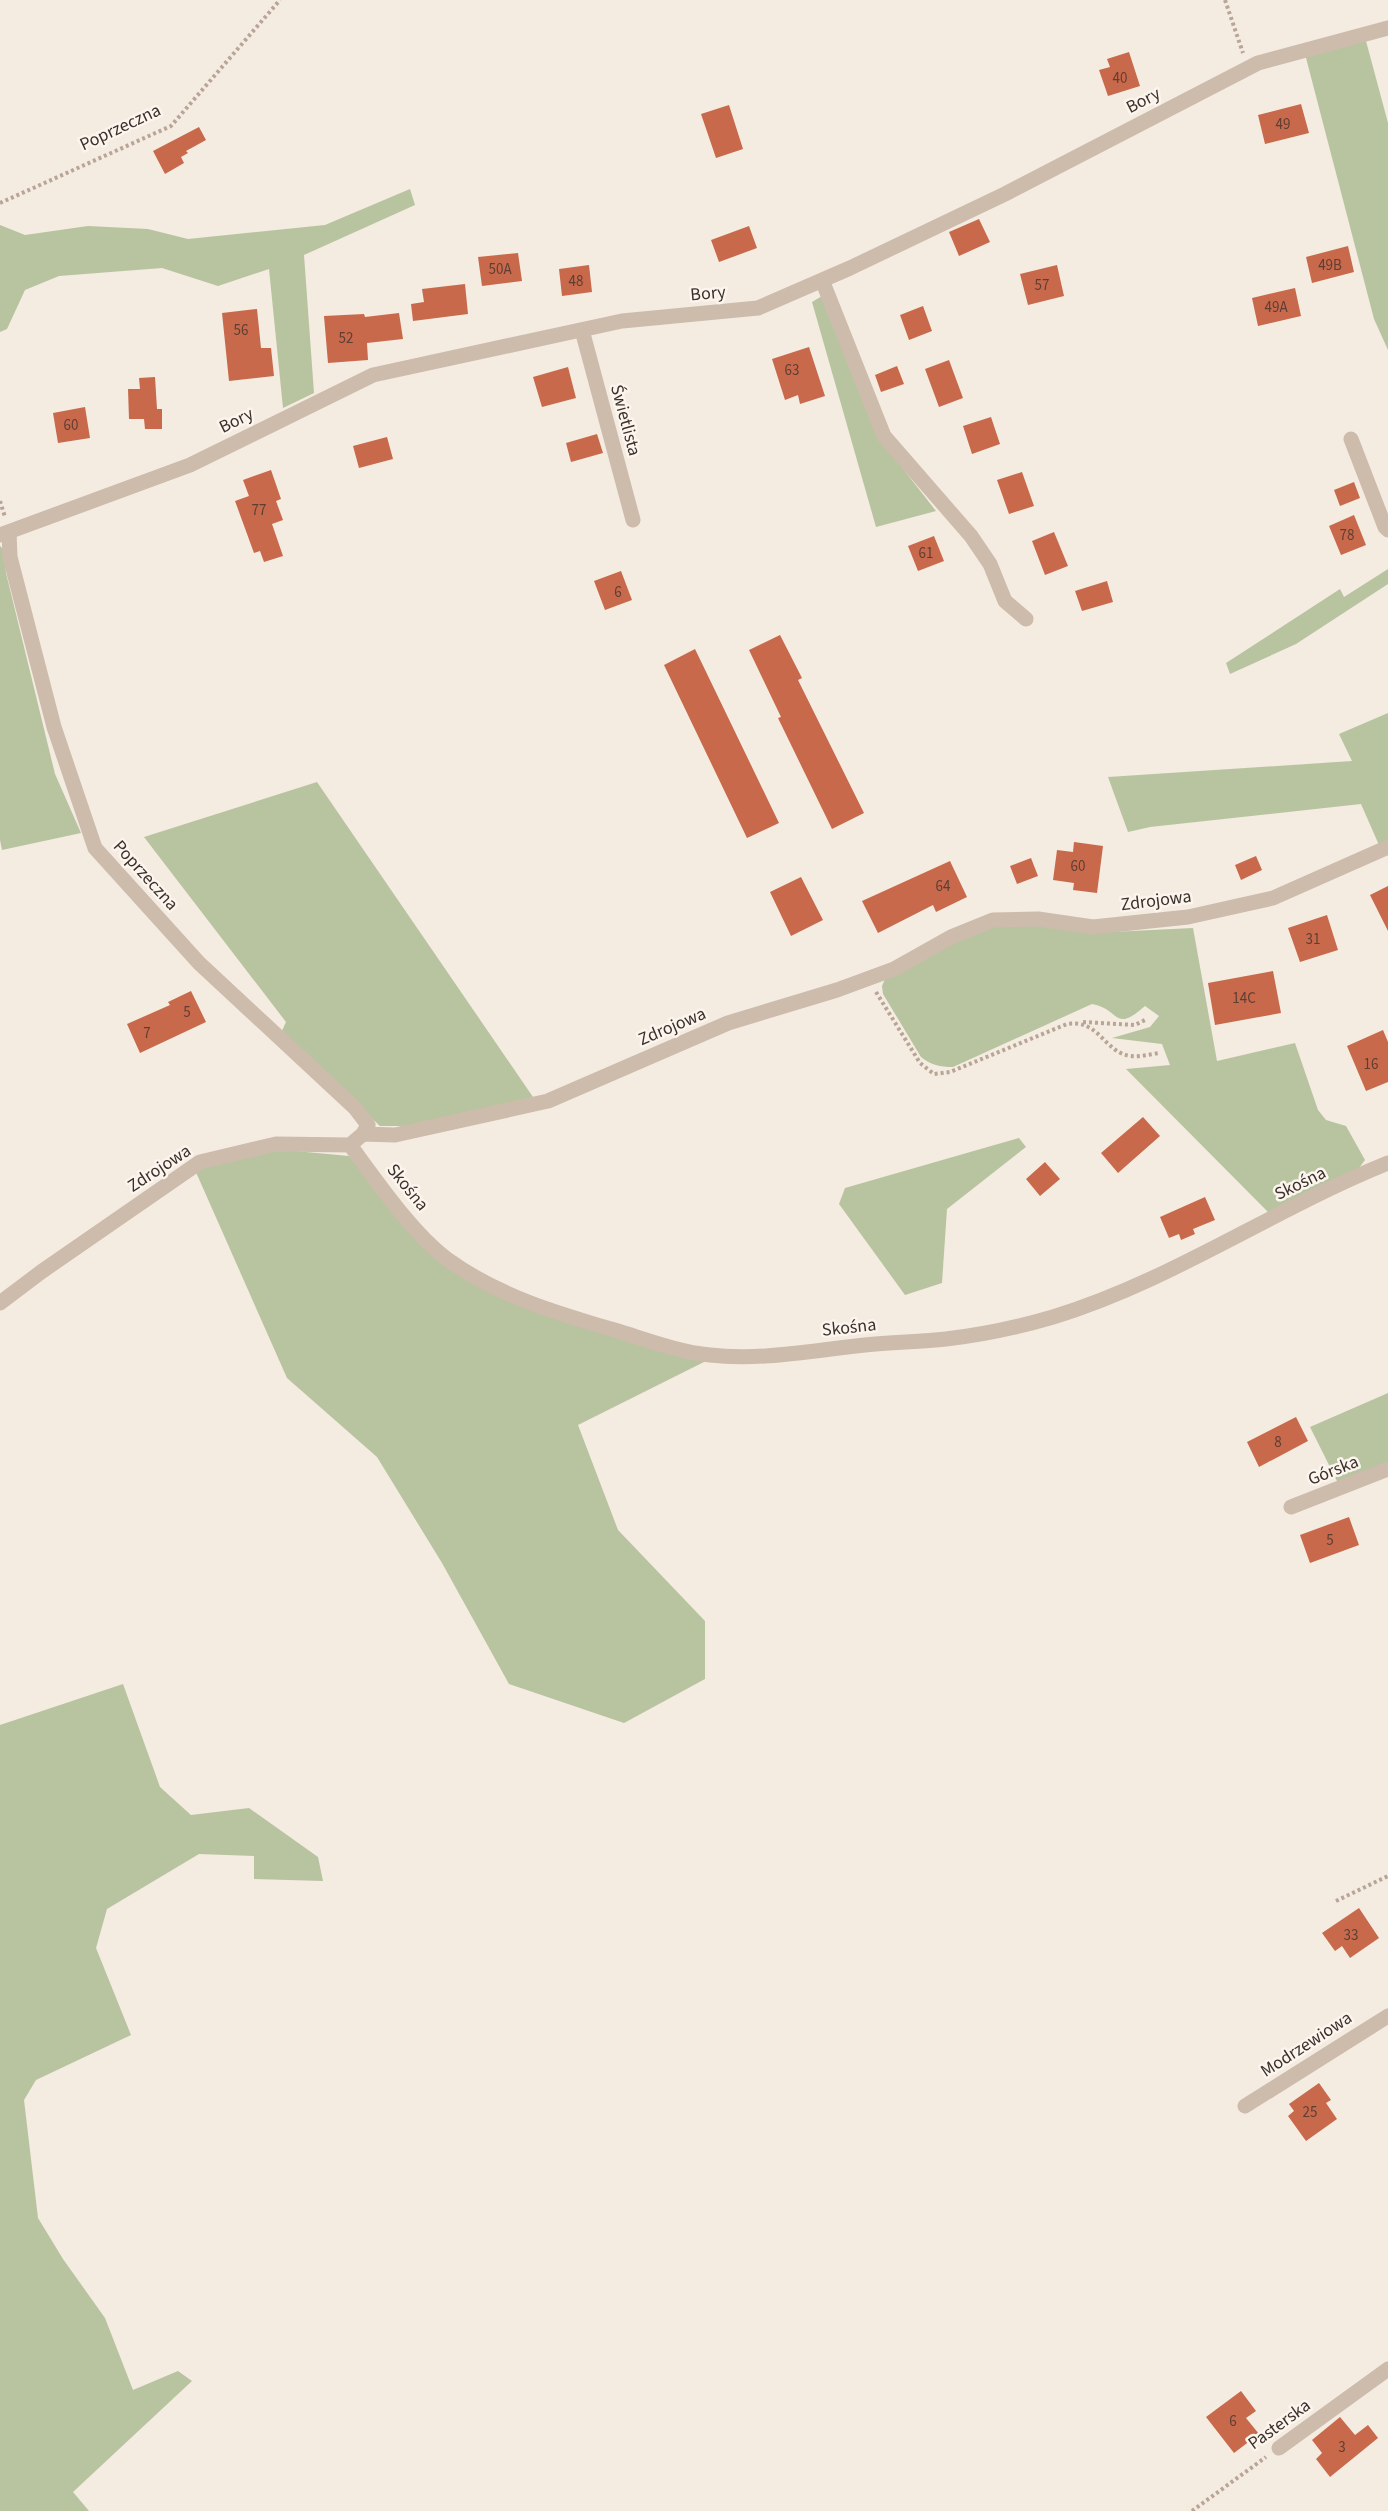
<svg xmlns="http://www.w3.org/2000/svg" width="1388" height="2511" viewBox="0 0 1388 2511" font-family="'Source Sans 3',sans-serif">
	<rect width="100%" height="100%" fill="#f4ebe1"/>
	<path fill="#b8c4a0" d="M1366,41L1388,123V350L1374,319L1305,54Z
		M410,189L415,205L304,255L314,393L283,408L269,269L218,286L162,268L59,276L25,290L7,329L0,332V225L25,235L88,226L148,229L188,239L325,225Z
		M822,296L879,438L936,511L876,527L812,302Z
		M0,546L4,550L6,573L55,774L81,833L2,850L0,840Z
		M1388,569V584L1296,644L1230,674L1226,663L1340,589L1344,597Z
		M1388,713V841L1379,845L1361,804L1150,827L1128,832L1108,777L1352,761L1339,734Z
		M317,782L533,1097L418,1126H380L281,1033L286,1022L144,837Z
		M992,925H1031L1090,933L1193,928L1217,1061L1295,1043L1318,1110L1326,1120L1346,1126L1365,1160L1356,1172L1269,1213L1126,1069L1170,1065L1162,1044L1112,1038L1150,1027L1159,1016L1145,1006C1113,1034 1121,1009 1092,1004L953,1067C940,1067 931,1065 921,1057L883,994L882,986L885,979L947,943Z
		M1019,1138L1026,1147L947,1209L942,1283L905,1295L839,1204L845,1188Z
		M274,1149L349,1156L426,1246L457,1273L708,1360L578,1425L618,1530L705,1621V1679L624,1723L509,1684L442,1563L377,1457L287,1378L195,1170Z
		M1388,1393V1463L1338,1483L1310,1427Z
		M123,1684L160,1787L191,1815L249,1808L318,1857L323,1881L254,1879V1856L199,1854L107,1909L96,1948L131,2035L36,2080L24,2100L38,2218L63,2259L105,2318L133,2390L178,2371L192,2381L73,2492L89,2511H0V1725Z"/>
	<path fill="#c8694b" d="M1129,52L1140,86L1108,96L1099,70L1110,67L1107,59Z
		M1301,104L1309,133L1265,144L1258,115Z
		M729,105L743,149L716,158L701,114Z
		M199,127L206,140L186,151L188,153L181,157L184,163L165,174L153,151Z
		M979,219L990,242L959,256L949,232Z
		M749,226L757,248L719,262L711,240Z
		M1348,246L1354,272L1312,283L1306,257Z
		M518,253L522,281L482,286L478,257Z
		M589,265L592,292L562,296L559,269Z
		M1057,265L1064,296L1028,305L1020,274Z
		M465,284L468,314L413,321L411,304L424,302L422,289Z
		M1295,288L1301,316L1258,326L1252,298Z
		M923,306L932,331L909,340L900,315Z
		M257,309L261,348H271L274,376L229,381L222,313Z
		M399,313L403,339L367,343L368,360L328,363L324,316L364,314L365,317Z
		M809,347L825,396L800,404L798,395L785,400L772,359Z
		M949,360L963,398L939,407L925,369Z
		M897,366L904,384L881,392L875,375Z
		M568,367L576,398L542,407L533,377Z
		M155,377L157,409H162V429H145L144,419H129L128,389H140L139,378Z
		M85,407L90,438L58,443L53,413Z
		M991,417L1000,444L972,454L963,426Z
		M597,434L603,453L571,462L566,443Z
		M387,437L393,459L359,468L353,446Z
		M271,470L281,499L276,501L283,520L272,524L283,556L264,562L260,551L254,553L235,501L249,496L243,480Z
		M1022,472L1034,506L1009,514L997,480Z
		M1354,482L1360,498L1340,506L1334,490Z
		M1354,515L1366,545L1341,555L1329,526Z
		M1054,532L1068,566L1045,575L1032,541Z
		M934,536L944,561L918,571L908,546Z
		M621,571L632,600L605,610L594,581Z
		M1107,581L1113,602L1082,611L1075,591Z
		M780,635L802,678L798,680L864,813L832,829L778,718L781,717L749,650Z
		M695,649L779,823L747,838L664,665Z
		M1074,842L1103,846L1097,893L1073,890L1074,883L1053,880L1057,850L1073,852Z
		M1256,856L1262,870L1241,880L1235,865Z
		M1031,858L1038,876L1017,884L1010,866Z
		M950,861L967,897L936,912L933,905L878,933L862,901Z
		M801,877L823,920L791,936L770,892Z
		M1388,886V931L1370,895Z
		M1327,915L1338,950L1300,962L1288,928Z
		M1273,971L1281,1013L1215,1025L1208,983Z
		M191,991L206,1022L140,1053L127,1024L170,1005L168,1002Z
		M1383,1030L1388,1042V1082L1366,1091L1347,1046Z
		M1143,1117L1160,1136L1118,1173L1101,1153Z
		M1045,1162L1060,1179L1040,1196L1026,1179Z
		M1205,1197L1215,1220L1193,1229L1195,1234L1181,1240L1179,1234L1169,1238L1160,1217Z
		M1296,1417L1308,1441L1259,1467L1247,1442Z
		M1349,1517L1359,1545L1310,1563L1300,1535Z
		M1359,1908L1379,1938L1350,1958L1342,1946L1335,1951L1322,1933Z
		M1319,2083L1331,2100L1326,2103L1337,2119L1306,2141L1288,2116L1294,2111L1289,2104Z
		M1241,2391L1256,2411L1246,2418L1259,2434L1234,2453L1206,2417Z
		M1340,2417L1355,2435L1368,2425L1378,2438L1330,2477L1316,2459L1322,2453L1312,2440Z"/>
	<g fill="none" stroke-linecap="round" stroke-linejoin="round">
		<path stroke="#b9a596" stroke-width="4" stroke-dasharray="3 3" stroke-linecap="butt" d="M1225,0L1243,53
			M0,203L171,126L280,0
			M0,501L5,517
			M876,992L920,1063L934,1074L950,1072L1067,1024C1100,1019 1104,1053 1131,1056C1140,1057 1151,1054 1159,1053
			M1083,1022L1135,1025L1147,1019
			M1336,1901L1388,1876
			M1192,2511L1266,2457"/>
		<path stroke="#cdbbac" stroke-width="15" d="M822,280L884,436L971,536L990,564L1005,601L1026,619
			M582,330L633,520
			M1351,439L1385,527L1388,530
			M9,532L10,557L54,727L95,848L199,963L355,1108L368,1125L363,1134
			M0,535L190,465L373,375L622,321L758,308L850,268L1005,194L1258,63L1388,28
			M350,1145C376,1180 412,1233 447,1259C499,1297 560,1314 621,1332C650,1341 680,1352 710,1355C761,1361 815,1350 865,1345C892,1342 919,1342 946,1339C981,1335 1019,1327 1053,1317C1171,1281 1274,1209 1388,1163
			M0,1303L41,1272L200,1162L276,1144L350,1145L363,1134L395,1135L548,1101L728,1023L837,990L894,969L951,937L993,920L1038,919L1093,927L1188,917L1273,898L1388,847
			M1291,1507L1388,1469
			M1245,2106L1388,2016
			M1279,2448L1388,2369"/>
	</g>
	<g text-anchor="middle" stroke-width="5" stroke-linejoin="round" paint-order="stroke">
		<g font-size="15" fill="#5e3e33">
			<text x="1120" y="83">40</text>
			<text x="1283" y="129">49</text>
			<text x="1330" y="270">49B</text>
			<text x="500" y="274">50A</text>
			<text x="576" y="286">48</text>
			<text x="1042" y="290">57</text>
			<text x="1276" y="312">49A</text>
			<text x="241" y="335">56</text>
			<text x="346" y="343">52</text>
			<text x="792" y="375">63</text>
			<text x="71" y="430">60</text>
			<text x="259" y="515">77</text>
			<text x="1347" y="540">78</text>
			<text x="926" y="558">61</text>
			<text x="618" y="597">6</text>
			<text x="1078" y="871">60</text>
			<text x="943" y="891">64</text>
			<text x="1313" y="944">31</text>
			<text x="1244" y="1003">14C</text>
			<text x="187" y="1017">5</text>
			<text x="147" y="1038">7</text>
			<text x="1371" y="1069">16</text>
			<text x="1278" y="1447">8</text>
			<text x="1330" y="1545">5</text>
			<text x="1351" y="1940">33</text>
			<text x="1310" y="2117">25</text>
			<text x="1233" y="2426">6</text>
			<text x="1342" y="2452">3</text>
		</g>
		<g font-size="18" fill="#3b302b" stroke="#fbf5ee">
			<text transform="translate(1143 100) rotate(-27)" y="6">Bory</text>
			<text transform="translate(120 127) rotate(-25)" y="6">Poprzeczna</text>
			<text transform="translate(708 293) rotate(-5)" y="6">Bory</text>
			<text transform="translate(236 420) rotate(-26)" y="6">Bory</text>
			<text transform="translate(626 420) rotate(75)" y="6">Świetlista</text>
			<text transform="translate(146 875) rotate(48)" y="6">Poprzeczna</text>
			<text transform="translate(1156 900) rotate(-7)" y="6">Zdrojowa</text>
			<text transform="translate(672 1026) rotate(-23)" y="6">Zdrojowa</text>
			<text transform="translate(159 1168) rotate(-33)" y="6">Zdrojowa</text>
			<text transform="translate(1300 1183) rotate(-26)" y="6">Skośna</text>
			<text transform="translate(408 1187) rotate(51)" y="6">Skośna</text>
			<text transform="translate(849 1327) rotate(-6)" y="6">Skośna</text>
			<text transform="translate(1333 1470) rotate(-22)" y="6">Górska</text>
			<text transform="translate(1306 2044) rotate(-33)" y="6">Modrzewiowa</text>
			<text transform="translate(1279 2424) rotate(-36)" y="6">Pasterska</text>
		</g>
	</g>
</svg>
